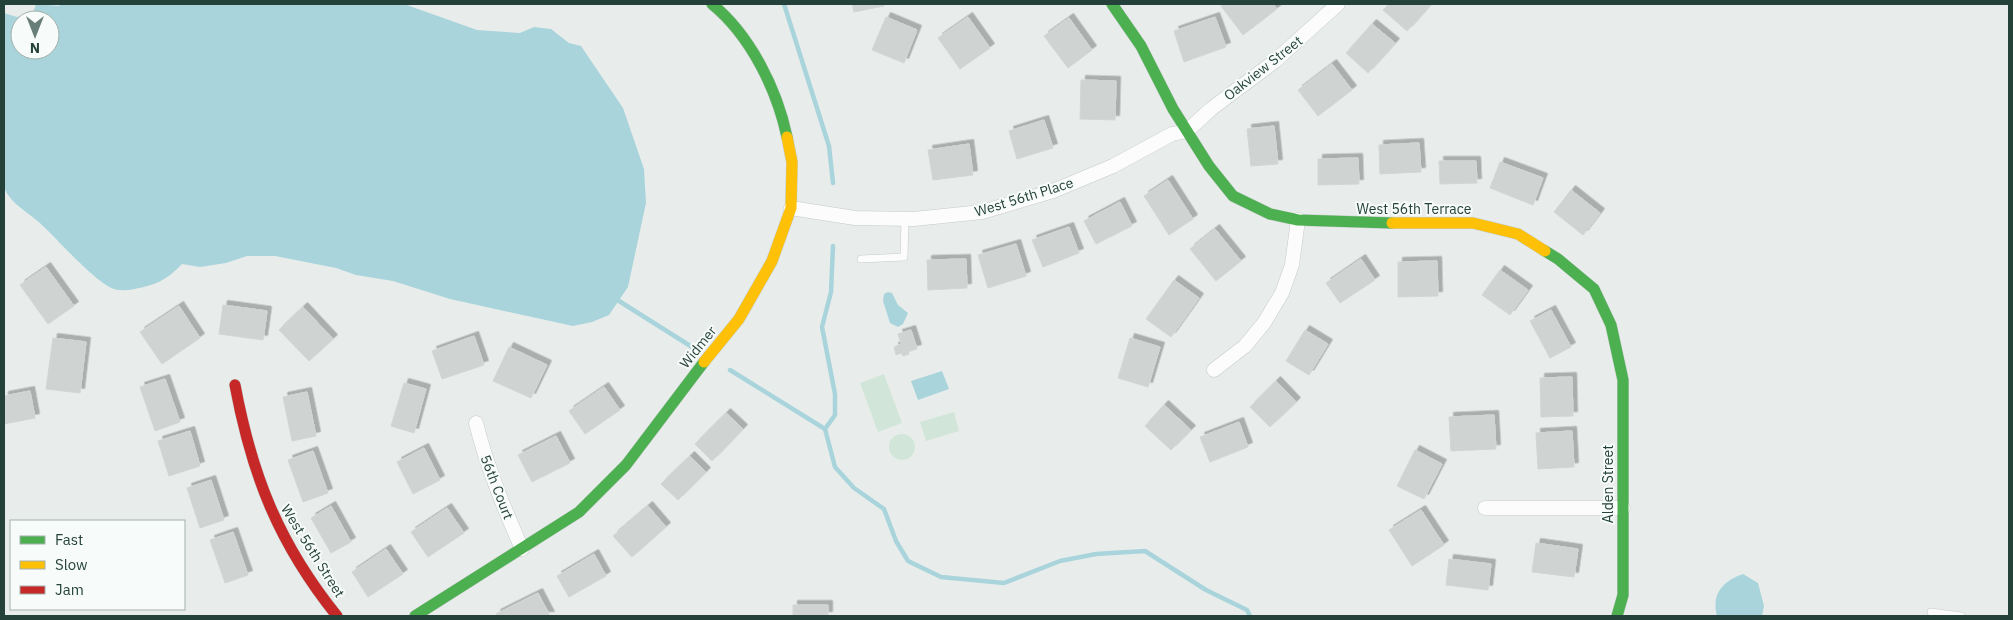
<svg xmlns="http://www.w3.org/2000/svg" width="2013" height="620" viewBox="0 0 2013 620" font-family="'IBM Plex Sans',sans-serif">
	<defs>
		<filter id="shadow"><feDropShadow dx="4.5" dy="-4.5" stdDeviation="0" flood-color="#0004"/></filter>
	</defs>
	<rect width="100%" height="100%" fill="#e8edeb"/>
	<path fill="#d1e6d8" d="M884,374L902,423L878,432L860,383Z
		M954,412L959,431L926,441L920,422Z
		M889 447a13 13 0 1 1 26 0a13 13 0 1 1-26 0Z"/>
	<path fill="#a9d4db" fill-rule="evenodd" d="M36,4L59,6L60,4H404L477,30L520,33L534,27L551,29L569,43L581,46L623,108L644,169L646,203L628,287L609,315L592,322L573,326L450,299L393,281L356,275L336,268L275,256H247L226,263L200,267L182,264C171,276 160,283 144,287C134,289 124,292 114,289C97,284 58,240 43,226C30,213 10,204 4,187V13L17,17L33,13ZM20,20H50V50H20Z
		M888,292L892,293L898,305L908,313L903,324L898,327L890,323L883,301L884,294Z
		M942,371L949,389L918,400L911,381Z
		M1743,574L1758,583L1764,606L1762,616H1717C1711,594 1723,581 1743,574Z"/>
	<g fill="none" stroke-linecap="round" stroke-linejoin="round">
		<path stroke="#a9d4db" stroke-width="4.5" d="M784,4L829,146L833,183
			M619,301L692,347
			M730,370L825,429L835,467L854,488L884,509L896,541L908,561L941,577L1004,583L1060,561L1096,554L1145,551L1206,590L1247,610L1250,616
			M825,429L835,415V394L822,327L831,292L833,246"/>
	</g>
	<path fill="#cfd4d2" stroke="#d1d6d4" filter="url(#shadow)" d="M852,4H884V6L854,12Z
		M1224,4H1273L1277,9L1243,35L1221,6Z
		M1389,4H1431L1407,31L1383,10Z
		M886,17L917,30L904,63L872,50Z
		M968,17L990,48L960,69L938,38Z
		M1215,17L1226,47L1184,62L1174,31Z
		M1069,18L1092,50L1068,68L1044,36Z
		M1372,24L1395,43L1368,73L1346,53Z
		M1332,64L1352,90L1318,116L1298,90Z
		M1081,80L1116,81L1115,120L1080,119Z
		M1044,120L1053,148L1017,159L1009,131Z
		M1274,126L1278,164L1251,166L1247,129Z
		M1419,143L1421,172L1380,174L1379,145Z
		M969,144L973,175L933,180L928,150Z
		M1358,158L1359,184L1318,185V159Z
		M1439,161H1476L1477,183L1440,184Z
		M1500,162L1543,178L1533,205L1490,188Z
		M1168,180L1193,219L1169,235L1144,196Z
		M1571,190L1600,213L1583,235L1554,212Z
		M1120,202L1132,226L1096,244L1084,221Z
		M1069,227L1079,253L1043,267L1032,240Z
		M1215,229L1241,261L1216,281L1190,249Z
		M1016,244L1026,276L988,288L978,255Z
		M966,259L967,288L928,290L927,260Z
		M1361,259L1375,280L1340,303L1326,283Z
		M1437,261L1438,296L1398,297V262Z
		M46,267L74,306L48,324L20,285Z
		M1500,270L1528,290L1510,315L1482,295Z
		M1174,280L1199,298L1171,337L1146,319Z
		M223,305L267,311L263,340L219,334Z
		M179,306L200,338L162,364L140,332Z
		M303,307L333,339L309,361L279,330Z
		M1551,310L1571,347L1550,358L1530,321Z
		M911,330L917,349L908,351L909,354L903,356L901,353L896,355L894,347L901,344L898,334Z
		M1305,330L1328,344L1309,375L1286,361Z
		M474,336L484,365L442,379L432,351Z
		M53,338L86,342L80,393L46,389Z
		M1130,338L1160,347L1148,387L1118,378Z
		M509,347L547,365L531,398L493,381Z
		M1572,377L1573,416L1541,417L1540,378Z
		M165,379L180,422L155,431L140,387Z
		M1276,381L1296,402L1270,427L1250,407Z
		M404,383L426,389L414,433L391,426Z
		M604,387L620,410L585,434L569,411Z
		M30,391L35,418L4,424V396Z
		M307,392L316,436L292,441L283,397Z
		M1164,405L1191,430L1171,450L1145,426Z
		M726,413L743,429L712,461L695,444Z
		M1494,415L1496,449L1451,451L1449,417Z
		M1239,422L1248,447L1210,462L1200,437Z
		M190,431L200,466L169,476L158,441Z
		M1572,431L1574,467L1538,469L1536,433Z
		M556,436L570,463L532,482L518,455Z
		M424,448L440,480L413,494L397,462Z
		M1415,450L1442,464L1424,499L1397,486Z
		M313,451L328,493L303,502L288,460Z
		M690,456L706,472L678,500L661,484Z
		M211,480L224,520L200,528L187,488Z
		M331,506L351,542L331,553L311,518Z
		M648,506L666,527L632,557L613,536Z
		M447,508L464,533L428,557L411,532Z
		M1421,510L1444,545L1412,566L1389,530Z
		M233,532L248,575L225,583L210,540Z
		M1536,543L1578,549L1574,577L1532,572Z
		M386,549L403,574L368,597L352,572Z
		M594,554L606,576L569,597L557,576Z
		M1449,559L1491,564L1488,590L1446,585Z
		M538,593L550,616H497L496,614Z
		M793,605H828V616H793Z"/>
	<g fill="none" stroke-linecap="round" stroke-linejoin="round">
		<g stroke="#c5cac8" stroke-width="8">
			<path id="lane" d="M861,259L904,257L905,219
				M1931,612L1961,616"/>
		</g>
		<g stroke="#c5cac8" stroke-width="15">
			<path id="street" d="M791,208L855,218L914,219L982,212L1053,191L1113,166L1172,134L1187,131L1211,109L1275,61L1338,4
				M1214,370L1245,346L1264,323L1282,293L1292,265L1298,220
				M476,423C487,467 504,508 522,549
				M1485,508H1623"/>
		</g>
		<g stroke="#c3cbc8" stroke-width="12">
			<path id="fast" d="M712,4C750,35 777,89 787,137
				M1112,4L1141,46L1173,109L1209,166L1233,196L1270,214L1298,220L1392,223
				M1545,251L1558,259L1594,289L1611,325L1623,380V595L1617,616
				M415,616L579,512L626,465L704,362"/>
		</g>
		<g stroke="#c3cbc8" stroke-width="12">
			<path id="slow" d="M1392,223H1473L1518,234L1545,251
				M704,362L739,319L772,261L791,208L792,162L787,137"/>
		</g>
		<g stroke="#c3cbc8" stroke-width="12">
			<path id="jam" d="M235,385C252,476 279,544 337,616"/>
		</g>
		<use href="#lane" stroke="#fcfcfc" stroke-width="7"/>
		<use href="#street" stroke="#fcfcfc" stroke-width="14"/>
		<use href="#fast" stroke="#4caf50" stroke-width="11"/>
		<use href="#slow" stroke="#ffc107" stroke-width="11"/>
		<use href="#jam" stroke="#c62828" stroke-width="11"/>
	</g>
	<g text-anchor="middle" stroke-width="4" stroke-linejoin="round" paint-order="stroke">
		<g font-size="14" fill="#24423a" stroke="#f7fbf9">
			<text transform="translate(1263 68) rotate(-38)" y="5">Oakview Street</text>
			<text transform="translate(1024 197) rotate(-17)" y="5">West 56th Place</text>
			<text x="1414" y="214">West 56th Terrace</text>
			<text transform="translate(698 347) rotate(-51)" y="5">Widmer</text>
			<text transform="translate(1608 484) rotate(-90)" y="5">Alden Street</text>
			<text transform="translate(497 487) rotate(69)" y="5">56th Court</text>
			<text transform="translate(313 551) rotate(58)" y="5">West 56th Street</text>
		</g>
	</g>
	<rect width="2013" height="620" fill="none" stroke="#24423a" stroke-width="10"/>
	<rect x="10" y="520" width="175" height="90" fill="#f7fbf9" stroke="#a3b1ad"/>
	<rect x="20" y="536" width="25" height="8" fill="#4caf50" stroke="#a3b1ad"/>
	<text x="55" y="545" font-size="15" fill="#24423a">Fast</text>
	<rect x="20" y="561" width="25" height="8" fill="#ffc107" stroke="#a3b1ad"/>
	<text x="55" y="570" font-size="15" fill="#24423a">Slow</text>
	<rect x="20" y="586" width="25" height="8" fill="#c62828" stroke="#a3b1ad"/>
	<text x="55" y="595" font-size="15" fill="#24423a">Jam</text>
	<g transform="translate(35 35) rotate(180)"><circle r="24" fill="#f7fbf9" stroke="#a3b1ad"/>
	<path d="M0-4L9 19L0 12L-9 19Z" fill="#697e78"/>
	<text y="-8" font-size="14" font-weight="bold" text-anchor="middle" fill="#24423a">N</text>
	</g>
</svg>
